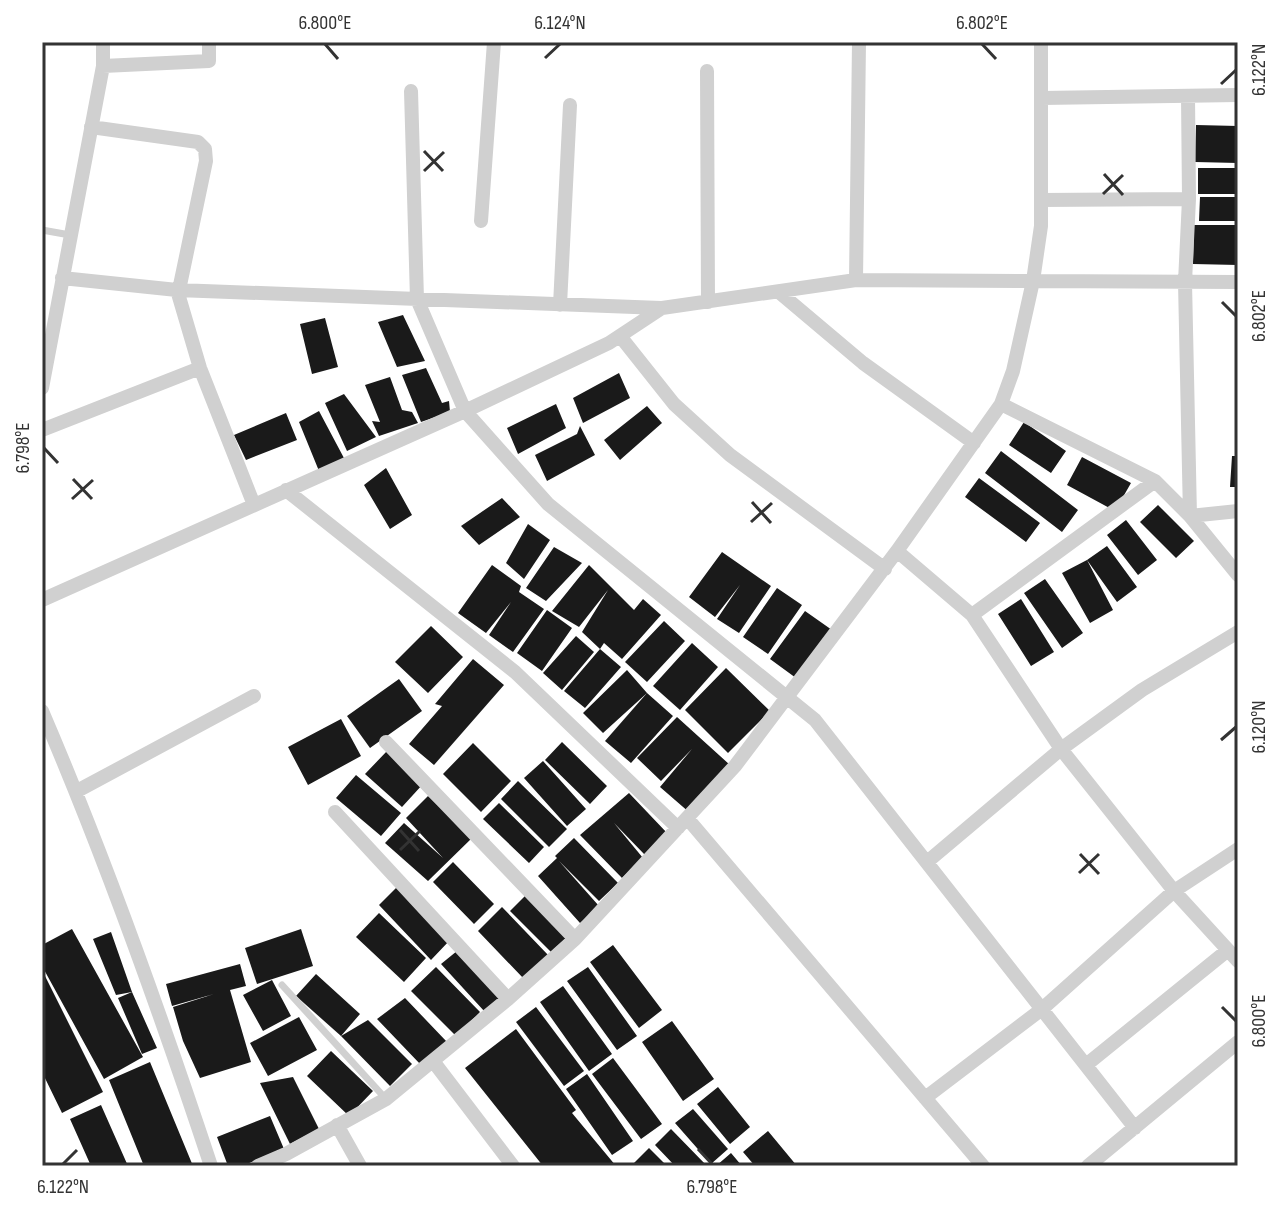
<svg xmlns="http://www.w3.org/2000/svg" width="1280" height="1208" viewBox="0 0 1280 1208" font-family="'Sofia Sans Condensed',sans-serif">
	<rect width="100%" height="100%" fill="#fff"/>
	<path fill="#1a1a1a" d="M1196,125L1238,126V163L1195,162Z
		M1198,168H1238V194H1198Z
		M1200,197H1238V221H1199Z
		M1194,225H1238V265L1193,264Z
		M403,315L425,361L397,367L378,322Z
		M325,318L338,367L312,374L300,324Z
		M426,368L442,403L449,401L450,412L421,422L402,375Z
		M619,373L630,398L583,423L573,398Z
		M390,377L402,410L412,412L418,423L379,436L372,421L380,422L365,385Z
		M344,394L376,437L347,451L325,403Z
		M556,404L566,428L518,454L507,428Z
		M647,406L662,423L620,460L604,440Z
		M319,411L345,460L319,471L299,422Z
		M286,413L297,440L246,460L234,435Z
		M1024,422L1066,451L1051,473L1009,445Z
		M580,426L595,455L547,481L535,455L577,434Z
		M1001,451L1078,510L1062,532L985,473Z
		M1232,456H1238V487H1230Z
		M1082,457L1131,483L1115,511L1067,485Z
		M386,468L412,515L390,529L364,485Z
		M979,478L1040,523L1026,542L965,497Z
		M502,498L520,517L479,545L461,526Z
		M1158,505L1194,541L1176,558L1140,522Z
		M1126,520L1157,560L1138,575L1107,535Z
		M528,524L550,540L524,579L506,563Z
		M1107,546L1137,587L1117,602L1087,560L1113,610L1090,623L1062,573L1087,560Z
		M554,547L582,563L546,601L526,588Z
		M722,552L771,586L739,633L717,619L740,585L715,617L689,597Z
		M492,565L521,586L519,592L544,609L513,652L489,635L511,602L486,633L458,613Z
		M589,565L634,610L643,599L661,615L622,659L604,643L600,649L582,632L608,590L579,627L552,611Z
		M1045,579L1083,633L1062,648L1024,593Z
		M777,588L802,605L768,654L743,637Z
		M1021,599L1054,652L1031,666L998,614Z
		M547,610L572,628L542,671L517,653Z
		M805,611L832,630L796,678L770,659Z
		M664,621L685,641L647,682L625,662Z
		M431,626L463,657L428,693L395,662Z
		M576,636L594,652L562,690L543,673Z
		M692,643L718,667L680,710L653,686Z
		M600,649L621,667L585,708L564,691Z
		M473,659L504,685L434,765L409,744L442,706L435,704Z
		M726,668L770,711L728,753L685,710Z
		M627,670L647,693L673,716L631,763L605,741L647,693L603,733L583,713Z
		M399,679L422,711L370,748L347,716Z
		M677,717L730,765L690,813L660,787L692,749L661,781L637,758Z
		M341,719L361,756L308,785L288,747Z
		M562,742L607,786L590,804L545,760Z
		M473,743L511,781L481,812L443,774Z
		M387,751L423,784L402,807L365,774Z
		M543,761L586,809L567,826L524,778Z
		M356,775L401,813L381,836L336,798Z
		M518,781L567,829L549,847L501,799Z
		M629,793L668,834L645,855L614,823L643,858L622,878L580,835Z
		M428,796L472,838L428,881L385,843L404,823L443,858L406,818Z
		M499,803L544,847L529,863L483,819Z
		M574,838L618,883L599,901L559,861L599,906L580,923L538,876L557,858L555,856Z
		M453,862L494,904L474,924L433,882Z
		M399,885L450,940L431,960L379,905Z
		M527,894L568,936L551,952L510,911Z
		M502,907L549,956L524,979L478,931Z
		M379,913L426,958L404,982L356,937Z
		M72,929L143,1057L104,1079L42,966V945Z
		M301,929L313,966L257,984L245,948Z
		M111,932L132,992L116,995L93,939Z
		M613,945L662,1010L639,1028L590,962Z
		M457,951L502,997L485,1012L441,964Z
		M240,964L246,986L230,990L251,1062L200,1078L183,1041L173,1007L214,994L172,1006L166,984Z
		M436,967L480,1012L456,1036L411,991Z
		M588,967L637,1036L617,1050L567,981Z
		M316,974L360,1014L341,1036L368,1020L412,1064L390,1086L341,1036L296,996Z
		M45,976L103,1092L62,1113L42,1072V978Z
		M272,980L291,1016L263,1031L243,995Z
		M563,986L612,1054L589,1071L540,1002Z
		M132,992L157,1048L142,1054L118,998Z
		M405,998L447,1042L421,1065L377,1019Z
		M536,1007L584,1071L564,1086L516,1022Z
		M299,1017L317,1050L268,1076L250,1043Z
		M672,1021L714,1079L683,1101L642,1042Z
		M516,1029L576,1110L572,1113L616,1166H543L465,1068Z
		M331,1051L373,1091L349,1116L307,1076Z
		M613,1058L662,1124L641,1139L592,1074Z
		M150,1062L193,1166H144L109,1080Z
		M587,1074L633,1141L612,1155L566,1089Z
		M293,1077L319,1129L290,1144L260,1083Z
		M718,1087L750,1127L730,1144L697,1104Z
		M101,1105L128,1166H91L70,1119Z
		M693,1109L728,1149L711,1164L675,1123Z
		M270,1116L284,1149L242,1166H228L217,1137Z
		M671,1129L707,1166H675L655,1145Z
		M768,1131L797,1166H755L743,1152Z
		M649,1148L667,1166H631Z
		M731,1153L742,1166H716Z"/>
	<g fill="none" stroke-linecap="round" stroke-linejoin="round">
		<path stroke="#d0d0d0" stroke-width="7" d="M42,230L70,235
			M282,985L386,1099"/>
		<path stroke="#d0d0d0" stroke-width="14" d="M859,42L856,280L1033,281L1013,371L1001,404L897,551L972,615L1061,749L1174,891L1238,961
			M1041,42V226L1033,281L1238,282
			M103,66L209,61V42
			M707,71L708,302
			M411,91L417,299L465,411L548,504L815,720L1135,1128
			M1188,96L1189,199L1185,282L1190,516L1238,511
			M1042,98L1238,95
			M91,127L198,142L205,149L206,161L179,290
			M1041,200L1189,199
			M481,221L494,42
			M62,278L177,290L661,308
			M177,290L200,368L254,505
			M780,293L863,363L974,443
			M560,305L570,105
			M620,336L674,404L730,455L885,569
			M42,388L103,66V42
			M1001,404L1155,481L1190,516L1238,575
			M42,430L200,368
			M286,490L515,672L678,828
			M42,600L465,411L609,343L662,308L856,280
			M972,615L1155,481
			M42,711C106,860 160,1012 211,1166
			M386,742L575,939
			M77,791L254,696
			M335,812L508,999
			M687,818L983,1166
			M927,862L1061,749L1142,690L1238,632
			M433,1061L513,1166
			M1086,1065L1228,950
			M925,1098L1042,1009L1174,891L1238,849
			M337,1125L360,1166
			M258,1166L286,1154L386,1099L508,999L575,939L735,766L897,551
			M1088,1166L1238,1042"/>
	</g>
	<path fill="none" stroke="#333" stroke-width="3" d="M325,44L338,59M982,44L996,59M545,58L560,44M1221,84L1236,70M424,151L443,171M424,171L444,152M1104,174L1123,195M1103,194L1123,175M1222,302L1236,316M44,448L58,463M73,479L92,499M72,499L93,480M752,502L771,523M751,522L772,503M1221,740L1236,727M400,830L419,851M400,850L420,831M1080,854L1099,874M1079,873L1099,854M1222,1007L1236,1021M698,1149L712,1164M63,1164L77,1150"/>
	<rect width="1280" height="1208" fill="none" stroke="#ffffff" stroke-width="88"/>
	<rect x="44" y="44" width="1192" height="1120" fill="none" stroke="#333" stroke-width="3"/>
	<g font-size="20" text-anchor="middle" fill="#333">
		<text x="325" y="29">6.800°E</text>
		<text x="560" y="29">6.124°N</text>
		<text x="982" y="29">6.802°E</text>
		<text transform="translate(1258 70) rotate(-90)" y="7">6.122°N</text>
		<text transform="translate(1258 316) rotate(-90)" y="7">6.802°E</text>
		<text transform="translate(22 448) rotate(-90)" y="7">6.798°E</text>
		<text transform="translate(1258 727) rotate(-90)" y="7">6.120°N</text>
		<text transform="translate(1258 1021) rotate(-90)" y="7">6.800°E</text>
		<text x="63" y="1193">6.122°N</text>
		<text x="712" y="1193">6.798°E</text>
	</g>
</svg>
